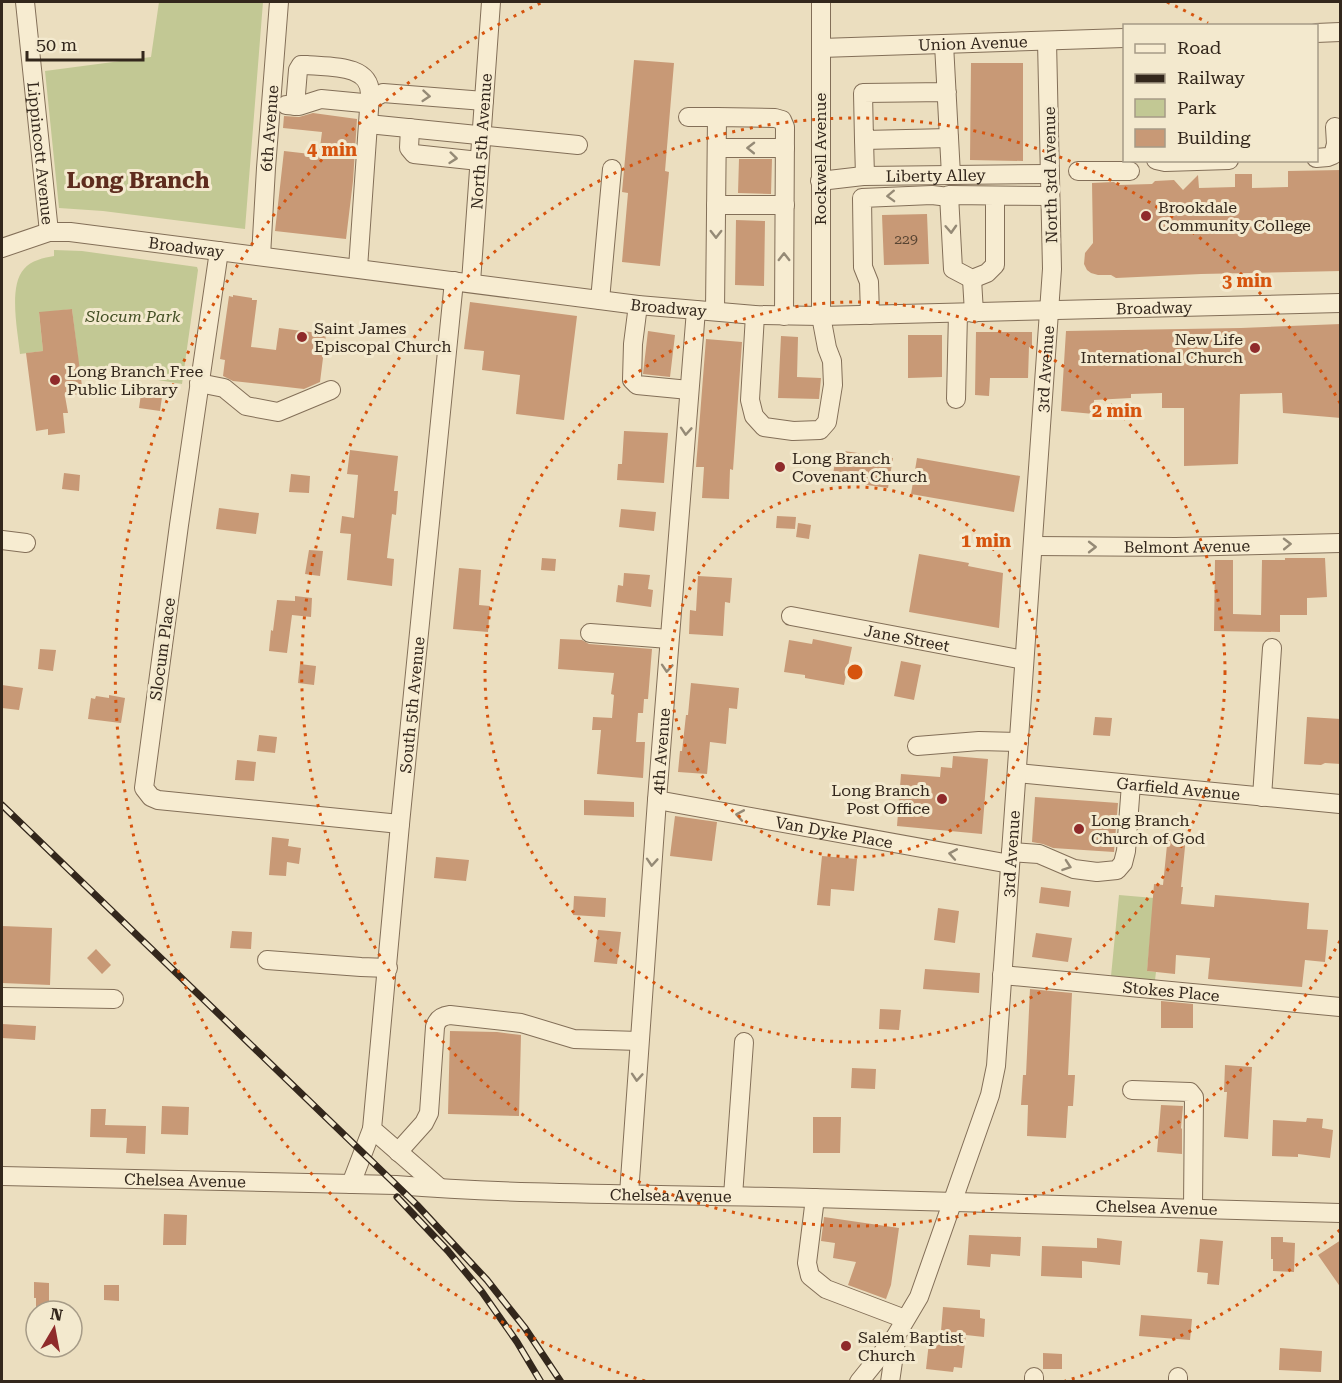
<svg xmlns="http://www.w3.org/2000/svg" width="1342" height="1383" viewBox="0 0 1342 1383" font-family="'Roboto Serif',serif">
	<rect width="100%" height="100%" fill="#ebdebf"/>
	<path fill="#c2c894" d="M159,2H263L245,229L103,211L59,208L45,71L151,57Z
		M54,250L82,251L197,267L198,270L182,384L79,367L72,309L39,313L43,351L20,354C18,333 8,286 24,269C31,260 44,258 54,256Z
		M1119,895L1154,898L1147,971L1156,972L1155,980L1111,976Z"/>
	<path fill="#c89976" d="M634,60L674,63L665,171L669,172L660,266L622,262L628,193L622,192Z
		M971,63H1023V161L970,160Z
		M313,113L357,119L353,181L346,239L275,231L284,151L319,155L322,132L283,128L284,116L299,117Z
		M739,159H772L771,194L738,193Z
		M1341,170V271L1201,274L1116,278L1111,275H1098L1091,273L1087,270L1084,264L1085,253L1093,243L1092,183L1114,182L1118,185L1152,184L1155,181L1174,180L1183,190L1198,175L1199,188L1235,187V174H1252V188L1288,187V171Z
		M927,214L929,264L884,265L882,215Z
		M736,220L765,221L764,286L735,285Z
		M233,295L252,298V300H257L251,347L276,350L279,328L326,334L320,382L304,389L233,381L223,376L225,360L220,359L229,296L233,297Z
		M470,302L577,316L564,420L516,414L520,375L482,370L484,351L464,349Z
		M72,309L83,394L65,396L68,413H63L65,433L48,435V429L36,431L26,353L43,351L39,312Z
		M1341,324V418L1283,413L1282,393L1240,394L1238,464L1184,466V408H1162V393L1131,394V398L1094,400V414L1061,411L1066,331L1241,328Z
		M648,331L675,335L670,377L643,374Z
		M976,332H1032V348L1029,347L1028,378H990L989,396L975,395Z
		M908,335H942V377L908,378Z
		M781,336L798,337L797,377L821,378L819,399L778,398Z
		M706,339L742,342L733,470L730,469L729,499L702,498L704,467H696Z
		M142,387L163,390L160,411L139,408Z
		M624,431L668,433L664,483L617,480L618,464H622Z
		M350,450L398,456L394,491H398L396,515L392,514L387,558L394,559L392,586L347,580L351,534L340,533L342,516L354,518L358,475L347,474Z
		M837,450L893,458L888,488L832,480Z
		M917,458L1020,476L1014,512L911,494Z
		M64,473L80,475L79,491L62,489Z
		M291,474L310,476L309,493L289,492Z
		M219,508L259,513L256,534L216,529Z
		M621,509L656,512L654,531L619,527Z
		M777,516L796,517L795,529L776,528Z
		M798,523L811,525L809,539L796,537Z
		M309,550L323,551L320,576L305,574Z
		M919,554L969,563L968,566L1003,573L999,628L909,612Z
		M542,558L556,559L555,571L541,570Z
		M1285,558H1325L1327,597L1307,598V615H1280V632L1214,631L1215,560H1233V614L1261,615L1262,560H1285Z
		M459,568L481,570L479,605L490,606L488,632L453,629Z
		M624,573L650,575L648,589L653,590L651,607L616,602L618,585L623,586Z
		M698,576L732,578L730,603L725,602L723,636L689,634L690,610L696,611Z
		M295,596L312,598L311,617L292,615L287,653L269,651L271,630L273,631L277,600L295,601Z
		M560,639L582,640L589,644L652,649L648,699H644L643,713H638L636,742H645L643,778L597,774L601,730H592L593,717L612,718L614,695L611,694L614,673L558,669Z
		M813,639L852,647L844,685L805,678V675L784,672L789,640L812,644Z
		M40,649L56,650L53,671L38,669Z
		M901,661L921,665L914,700L894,696Z
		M300,664L316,666L314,685L298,683Z
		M691,683L739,688L737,709L729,708L726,744L710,742L707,774L678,772L680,751H682L686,715H688Z
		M2,685L23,688L19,710L2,708Z
		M109,695L125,698L121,723L88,719L91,698L95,699L96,696L109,698Z
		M1095,717L1112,718L1110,736L1093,735Z
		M1307,717L1341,719V764L1325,763L1321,765L1304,764Z
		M259,735L277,737L275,753L257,751Z
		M953,756L988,759L982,834L897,826L901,774L940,777L941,767L952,768Z
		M237,760L256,762L254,781L235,780Z
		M1035,797L1118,803L1114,852L1053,848L1043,844L1032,842Z
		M584,800L634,802V817L584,815Z
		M675,816L717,822L712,861L670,856Z
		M1168,835L1186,837L1181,887H1183L1181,904L1214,907L1215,895L1309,903L1307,929L1328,930L1325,962L1305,960L1302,987L1208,979L1210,958L1176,955L1175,974L1147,971L1154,884L1163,885Z
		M272,837L289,839L288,846L301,848L299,864L287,862L286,876L269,875Z
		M822,856L857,859L854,891L831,889L830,906L817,905Z
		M436,857L469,860L466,881L434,878Z
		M1041,887L1071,891L1069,907L1039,903Z
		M574,896L606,898L605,917L573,915Z
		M938,908L959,911L955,943L934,940Z
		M2,926L52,928L50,985L2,983Z
		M598,930L621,932L617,964L594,962Z
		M232,931L252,932L251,949L230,948Z
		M1036,933L1072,938L1068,962L1032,957Z
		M96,949L111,965L102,974L87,958Z
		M925,969L980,973L979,993L923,989Z
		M1030,989L1072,993L1068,1075H1075L1073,1106H1068L1066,1138L1027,1136L1028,1105H1021L1023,1075H1026Z
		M1161,1001L1193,1004V1028H1161Z
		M880,1009L901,1010L899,1030L879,1029Z
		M2,1024L36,1026L35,1040L2,1038Z
		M450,1031L497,1032L521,1035L519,1116L448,1114Z
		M1225,1065L1252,1067L1248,1139L1224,1137L1227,1092H1224Z
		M852,1068L876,1069L875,1089L851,1088Z
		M1161,1105L1183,1106L1181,1128L1182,1129V1154L1157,1152Z
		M162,1106L189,1107L188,1135L161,1134Z
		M91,1109H106L105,1125L146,1126L145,1154L126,1153L127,1138L90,1137Z
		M813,1117H841L840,1153H813Z
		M1307,1118L1323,1119L1322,1128L1333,1130L1330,1158L1298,1154V1157L1272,1156L1273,1120L1306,1122Z
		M164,1214L187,1215L186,1245H163Z
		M824,1217L899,1228L891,1285L886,1299L848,1285L856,1262L833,1258L835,1243L821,1241Z
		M969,1235L1021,1237L1020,1256L991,1254L990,1267L967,1265Z
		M1271,1237H1283V1242L1295,1243L1294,1272L1273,1271V1259H1271Z
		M1097,1238L1122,1241L1120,1265L1082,1261V1278L1041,1276L1042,1246L1097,1248Z
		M1200,1239L1223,1241L1219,1285L1207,1284L1208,1273L1197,1272Z
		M1341,1240V1288L1318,1255Z
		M34,1282L49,1283V1311H36V1298H34Z
		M104,1285H119V1301L104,1300Z
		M943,1307L980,1310V1318L985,1319L984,1337L966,1335L962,1368L954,1367L953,1372L926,1369L929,1342L940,1343Z
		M1141,1315L1192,1319L1190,1340L1139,1336Z
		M1280,1348L1322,1351L1321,1372L1279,1370Z
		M1043,1353L1062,1354V1369H1043Z"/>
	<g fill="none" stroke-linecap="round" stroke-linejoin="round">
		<g stroke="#836f58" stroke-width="20">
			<g id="minor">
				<path id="s1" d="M25,2L49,232"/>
				<path d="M1316,33L1340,32"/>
				<path d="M944,44L949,138L864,140L863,93L947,92"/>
				<path id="s2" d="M821,48L1124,38"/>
				<path d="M286,105L299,106L321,99L363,103L383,93L484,101"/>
				<path d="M295,106L298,70L301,65H307C330,67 371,64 370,95L358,268"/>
				<path d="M688,117H717"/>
				<path d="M368,124L578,145"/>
				<path d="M410,128L409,148L414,154L479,161"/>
				<path d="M949,138L951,175"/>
				<path d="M864,140L865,176"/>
				<path d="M717,148H785"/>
				<path d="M1316,158L1328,157L1333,155L1336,144L1335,127"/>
				<path d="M1156,160L1165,162L1229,160"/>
				<path d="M1078,171H1130"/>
				<path id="s3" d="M820,181L863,176L1050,174"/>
				<path d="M995,196V265L987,273L972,279L953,269L949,195L1050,196"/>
				<path d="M716,205H785"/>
				<path id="s4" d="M2,248L49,232H70L638,305L755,315L821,316L1340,303"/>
				<path d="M219,251L179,525L144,788L151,797L158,800L400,824"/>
				<path id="s5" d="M261,256L266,168L279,2"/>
				<path d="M972,279L974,313"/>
				<path id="s6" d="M471,282L491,2"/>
				<path d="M600,300L612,169"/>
				<path d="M638,305L633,344L632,380L637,385L689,390"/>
				<path d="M715,311L717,117L775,118L782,120L785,127L784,316"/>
				<path d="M755,315L750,400L754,416L764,427L793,431L820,430L827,422L833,385L832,361L827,348L821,316V2"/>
				<path d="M870,315L869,282L863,267L862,198L932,195L949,197"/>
				<path d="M199,383L224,388L246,406L278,412L331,390"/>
				<path d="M956,399L958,313"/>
				<path d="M2,540L26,543"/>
				<path id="s7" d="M1034,546L1176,547L1340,543"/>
				<path id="s8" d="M791,616L1024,660"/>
				<path d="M590,633L669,639"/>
				<path d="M917,746L979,741L1019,742"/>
				<path id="s9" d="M1017,773L1340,804"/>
				<path d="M1262,797L1272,648"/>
				<path id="s10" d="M657,800L1010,864"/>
				<path d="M1011,852L1039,854L1074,869L1097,872L1117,870L1123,863L1126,851L1131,784"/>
				<path d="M267,960L361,967L388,968"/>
				<path id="s11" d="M1002,975L1340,1007"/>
				<path d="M2,997L114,999"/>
				<path d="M1132,1090L1190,1092L1194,1097L1193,1208"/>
				<path d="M398,1152L424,1123L429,1113L435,1027C437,1019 442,1016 450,1015L521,1023L574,1039L639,1041"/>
				<path id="s12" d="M2,1176L396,1185C521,1195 646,1194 771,1197C961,1201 1151,1207 1340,1213"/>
				<path d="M351,1184L372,1129"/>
				<path id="s13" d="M440,1188L372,1129L400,824L454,281"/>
				<path id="s14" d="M629,1194L657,800L696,310"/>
				<path d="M733,1196L744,1042"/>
				<path d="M815,1198L807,1263L810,1276L826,1289L905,1319"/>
				<path d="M1178,1377V1382"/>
				<path d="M859,1382L896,1336"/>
				<path id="s15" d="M890,1382L897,1334L919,1297L990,1095L996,1066L1052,269L1047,41"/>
				<path d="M1034,1382V1377"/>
			</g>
		</g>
		<use href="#minor" stroke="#f7ecd1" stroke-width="18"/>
		<g stroke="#33271c" stroke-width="7">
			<path id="rail" d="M2,805L417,1205L487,1280L525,1328L561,1382
				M397,1197L448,1251L482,1292L517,1342L541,1382"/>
		</g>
		<use href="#rail" stroke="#f3e9ce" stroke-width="4.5" stroke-dasharray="14" stroke-linecap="butt"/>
	</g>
	<defs><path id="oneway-chevron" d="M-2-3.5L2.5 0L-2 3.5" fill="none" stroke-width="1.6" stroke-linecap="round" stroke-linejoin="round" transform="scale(1.5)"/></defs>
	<g stroke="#958a76">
		<use href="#oneway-chevron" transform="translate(426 96) rotate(5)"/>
		<use href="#oneway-chevron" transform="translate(751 148) rotate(-179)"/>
		<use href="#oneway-chevron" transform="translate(453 158) rotate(6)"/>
		<use href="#oneway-chevron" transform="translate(891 196) rotate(178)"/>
		<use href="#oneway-chevron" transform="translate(951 229) rotate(87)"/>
		<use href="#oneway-chevron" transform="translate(716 234) rotate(90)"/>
		<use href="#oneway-chevron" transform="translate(784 257) rotate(-90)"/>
		<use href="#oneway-chevron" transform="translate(686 431) rotate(94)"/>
		<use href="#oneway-chevron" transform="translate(1287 544) rotate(-1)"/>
		<use href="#oneway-chevron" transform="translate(1092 547)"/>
		<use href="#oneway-chevron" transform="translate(667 668) rotate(94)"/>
		<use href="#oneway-chevron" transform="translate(740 815) rotate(-170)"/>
		<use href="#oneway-chevron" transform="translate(953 854) rotate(-170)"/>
		<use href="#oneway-chevron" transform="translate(652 862) rotate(94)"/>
		<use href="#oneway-chevron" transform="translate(1067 866) rotate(19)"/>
		<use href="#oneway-chevron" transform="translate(637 1077) rotate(94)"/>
	</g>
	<g fill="none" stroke="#d6540e" stroke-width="3" stroke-dasharray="3 6">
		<circle cx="855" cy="672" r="185"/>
		<circle cx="855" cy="672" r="370"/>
		<path d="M1340 941A554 554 0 1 1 1340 403"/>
		<path d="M1340 1230A739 739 0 0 1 1065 1381M645 1381A739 739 0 0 1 543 2M1167 2A739 739 0 0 1 1208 23"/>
	</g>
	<g fill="#8f2b2b" stroke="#f3e9ce" stroke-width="2">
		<circle cx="1146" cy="216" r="6"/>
		<circle cx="302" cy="337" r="6"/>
		<circle cx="1255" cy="348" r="6"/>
		<circle cx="55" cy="380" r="6"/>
		<circle cx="780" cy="467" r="6"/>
		<circle cx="942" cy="799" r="6"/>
		<circle cx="1079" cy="829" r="6"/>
		<circle cx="846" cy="1346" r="6"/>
	</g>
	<g text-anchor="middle" stroke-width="6" stroke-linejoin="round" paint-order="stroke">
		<g font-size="14" fill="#584432">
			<text x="906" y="244">229</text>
		</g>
		<g font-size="16" fill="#33271c" stroke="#f3e9ce">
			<text dy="6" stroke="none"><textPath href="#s2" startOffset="152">Union Avenue</textPath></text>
			<text dy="6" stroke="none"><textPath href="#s5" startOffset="128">6th Avenue</textPath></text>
			<text dy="6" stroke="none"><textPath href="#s6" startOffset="141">North 5th Avenue</textPath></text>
			<text dy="6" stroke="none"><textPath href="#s1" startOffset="152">Lippincott Avenue</textPath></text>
			<text transform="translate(820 159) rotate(-90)" y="6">Rockwell Avenue</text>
			<text dy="6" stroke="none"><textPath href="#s3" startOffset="116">Liberty Alley</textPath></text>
			<text transform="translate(1050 175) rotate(-91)" y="6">North 3rd Avenue</text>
			<text dy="6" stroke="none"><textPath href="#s4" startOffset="188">Broadway</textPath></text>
			<text dy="6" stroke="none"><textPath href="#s4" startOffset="674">Broadway</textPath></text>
			<text dy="6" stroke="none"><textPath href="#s4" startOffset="1160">Broadway</textPath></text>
			<text dy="6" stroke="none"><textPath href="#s15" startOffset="1034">3rd Avenue</textPath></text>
			<text dy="6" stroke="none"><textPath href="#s7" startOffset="153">Belmont Avenue</textPath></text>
			<text dy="6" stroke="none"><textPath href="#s8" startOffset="118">Jane Street</textPath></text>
			<text transform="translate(162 649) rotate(-82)" y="6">Slocum Place</text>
			<text dy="6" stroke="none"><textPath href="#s13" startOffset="516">South 5th Avenue</textPath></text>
			<text dy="6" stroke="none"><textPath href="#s14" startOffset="444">4th Avenue</textPath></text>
			<text dy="6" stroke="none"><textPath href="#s9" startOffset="162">Garfield Avenue</textPath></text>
			<text dy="6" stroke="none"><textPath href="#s10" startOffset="180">Van Dyke Place</textPath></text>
			<text dy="6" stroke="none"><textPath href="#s15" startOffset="548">3rd Avenue</textPath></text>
			<text dy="6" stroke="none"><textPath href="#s11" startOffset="170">Stokes Place</textPath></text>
			<text dy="6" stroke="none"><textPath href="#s12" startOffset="183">Chelsea Avenue</textPath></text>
			<text dy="6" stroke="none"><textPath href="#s12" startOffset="669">Chelsea Avenue</textPath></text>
			<text dy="6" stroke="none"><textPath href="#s12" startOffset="1155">Chelsea Avenue</textPath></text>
		</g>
		<g font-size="16" fill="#33271c" stroke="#f3e9ce" text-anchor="start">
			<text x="1158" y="213">Brookdale<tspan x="1158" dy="18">Community College</tspan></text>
			<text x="314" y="334">Saint James<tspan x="314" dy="18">Episcopal Church</tspan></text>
			<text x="1243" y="345" text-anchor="end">New Life<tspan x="1243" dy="18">International Church</tspan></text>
			<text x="67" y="377">Long Branch Free<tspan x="67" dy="18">Public Library</tspan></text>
			<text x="792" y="464">Long Branch<tspan x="792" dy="18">Covenant Church</tspan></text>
			<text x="930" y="796" text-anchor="end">Long Branch<tspan x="930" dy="18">Post Office</tspan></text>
			<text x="1091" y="826">Long Branch<tspan x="1091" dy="18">Church of God</tspan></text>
			<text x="858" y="1343">Salem Baptist<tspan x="858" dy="18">Church</tspan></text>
		</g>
		<g font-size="16" font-style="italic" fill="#434f24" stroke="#f3e9ce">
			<text x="133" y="322">Slocum Park</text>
		</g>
		<g font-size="22" font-weight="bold" fill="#5e2c1e" stroke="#f3e9ce">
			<text x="138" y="188">Long Branch</text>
		</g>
	</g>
	<circle cx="855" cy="672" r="9" fill="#d6540e" stroke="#f3e9ce" stroke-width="3"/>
	<g font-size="18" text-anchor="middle" font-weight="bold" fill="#d6540e" stroke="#f3e9ce" stroke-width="6" stroke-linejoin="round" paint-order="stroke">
		<text x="332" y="156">4 min</text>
		<text x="1247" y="287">3 min</text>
		<text x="1117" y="417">2 min</text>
		<text x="986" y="547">1 min</text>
	</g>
	<rect width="1342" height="1383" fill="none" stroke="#33271c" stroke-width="6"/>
	<rect x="1123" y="24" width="195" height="138" fill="#f3e9ce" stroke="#a69b87" stroke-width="1.5"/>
	<rect x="1135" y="44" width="30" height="9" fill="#f7ecd1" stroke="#a69b87" stroke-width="1.5"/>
	<text x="1177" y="54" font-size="18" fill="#33271c">Road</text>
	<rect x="1135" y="74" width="30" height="9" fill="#33271c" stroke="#a69b87" stroke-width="1.5"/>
	<text x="1177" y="84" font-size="18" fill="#33271c">Railway</text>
	<rect x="1135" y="99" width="30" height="18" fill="#c2c894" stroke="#a69b87" stroke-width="1.5"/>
	<text x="1177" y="114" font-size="18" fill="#33271c">Park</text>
	<rect x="1135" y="129" width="30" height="18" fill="#c89976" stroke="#a69b87" stroke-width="1.5"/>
	<text x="1177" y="144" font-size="18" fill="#33271c">Building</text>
	<g transform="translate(54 1329) rotate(10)"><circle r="28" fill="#f3e9ce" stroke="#a69b87" stroke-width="1.5"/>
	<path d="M0-4.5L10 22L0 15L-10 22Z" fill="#8f2b2b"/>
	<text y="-9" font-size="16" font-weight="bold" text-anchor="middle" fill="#33271c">N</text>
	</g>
	<path d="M27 51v9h116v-9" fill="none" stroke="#33271c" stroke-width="3"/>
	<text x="36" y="51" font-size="18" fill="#33271c" stroke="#f3e9ce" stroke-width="4.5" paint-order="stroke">50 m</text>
</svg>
